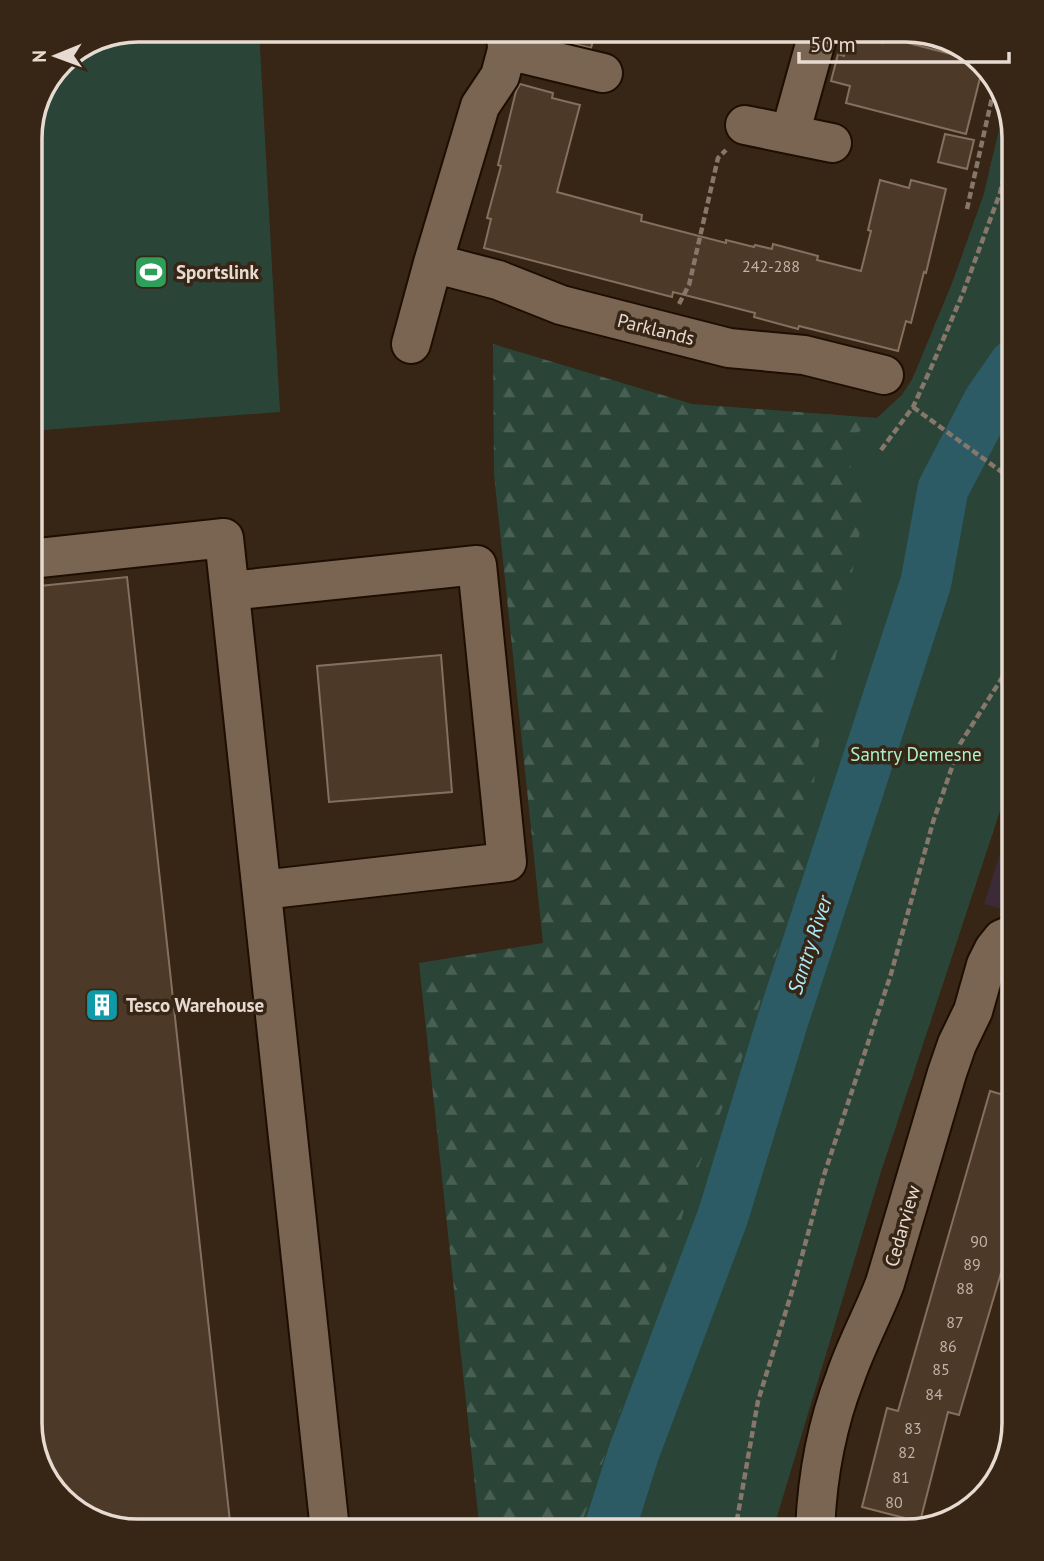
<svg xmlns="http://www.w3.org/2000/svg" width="1044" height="1561" viewBox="0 0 1044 1561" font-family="'PT Sans',sans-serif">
	<defs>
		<pattern id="forest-firs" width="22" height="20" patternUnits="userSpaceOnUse" patternTransform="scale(1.75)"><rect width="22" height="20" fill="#2a4538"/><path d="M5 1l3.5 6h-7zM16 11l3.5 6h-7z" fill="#495f54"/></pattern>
	</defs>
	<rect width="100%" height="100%" fill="#372515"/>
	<path fill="#3c2b36" d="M1014,810V912L984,904Z"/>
	<path fill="url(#forest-firs)" d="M1005,105L1014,138V768L883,1165L805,1381L769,1531H431L479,1523L419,963L543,943L494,474L493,344L692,404L877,418L902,395L913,378L953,281L984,194Z"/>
	<path fill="#2a4538" d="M138,30H259L280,412L30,431V131L62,61Z
		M1005,105L1014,138V768L883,1165L776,1520V1531H579L650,1324L693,1180L739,1067L806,863L817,753L865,506L843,444L877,418L902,395L913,378L953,281L984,194Z"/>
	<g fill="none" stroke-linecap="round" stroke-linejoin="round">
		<path stroke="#2c5b66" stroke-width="51" d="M609,1531L634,1452L723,1216L782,1023L926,582L943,489L989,401L1014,365"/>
	</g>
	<path fill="#4c3928" stroke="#85705e" stroke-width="2" d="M530,30H596L591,48L529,33Z
		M850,34L883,43L885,37L978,61L983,66L966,134L846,103L850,86L831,81L838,54L844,56Z
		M520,84L553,93L552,98L580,105L557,192L642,215L641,221L726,243V240L754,247L755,245L772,249L773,244L818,256L817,260L861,271L871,231L868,230L880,180L909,188L911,180L946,189L926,273L924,272L911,323L906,321L898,351L799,326L798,329L754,317L755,313L673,292L672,297L484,248L491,219L487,218L501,166L498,165L516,91Z
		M945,134L974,140L967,169L938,162Z
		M127,577L231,1531H131L84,1517L44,1477L30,1423V587Z
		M441,655L452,792L329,802L317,666Z
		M990,1091L1014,1098V1229L959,1415L948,1412L920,1522L862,1507L887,1408L898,1411Z"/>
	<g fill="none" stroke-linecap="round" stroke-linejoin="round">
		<g stroke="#1e0e01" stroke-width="42">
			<path id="minor" d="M507,50L603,73
				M745,125L832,143
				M790,134L819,30
				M433,263L498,280L561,305L729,348L804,355L884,375
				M411,344L433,263L480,106L500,76L507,50L506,30
				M30,559L224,538L329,1521L328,1531
				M230,591L477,565L507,862L262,890
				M815,1531C817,1479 826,1427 845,1378C856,1345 873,1315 885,1283L947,1073L957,1044L973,1011L986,965L994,949L1002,939L1014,934"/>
		</g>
		<path stroke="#86776a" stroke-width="4.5" stroke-dasharray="7 3.5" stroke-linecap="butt" d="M967,209L996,80
			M679,304L689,285L718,158L726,150
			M913,407L1014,481
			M881,450L913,407L931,368L963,293L1000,193L1013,135
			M735,1531L758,1401L794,1285L824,1175L891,974L933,822L960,744L1014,659"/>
		<use href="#minor" stroke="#7a6553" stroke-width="38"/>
	</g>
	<defs>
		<g id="stadium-square" transform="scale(1.75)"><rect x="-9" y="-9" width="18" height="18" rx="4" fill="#2e9e5b" stroke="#372515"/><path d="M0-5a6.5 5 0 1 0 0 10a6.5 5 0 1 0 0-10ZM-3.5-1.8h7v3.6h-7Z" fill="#fff"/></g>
		<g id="building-square" transform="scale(1.75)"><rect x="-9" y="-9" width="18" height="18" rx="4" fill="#0f9aa8" stroke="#372515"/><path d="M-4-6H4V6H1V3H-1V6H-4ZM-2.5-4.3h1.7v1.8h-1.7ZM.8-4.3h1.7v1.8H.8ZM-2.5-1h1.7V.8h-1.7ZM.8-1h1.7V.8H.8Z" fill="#fff"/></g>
	</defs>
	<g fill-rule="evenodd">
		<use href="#stadium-square" x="151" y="272"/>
		<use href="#building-square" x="102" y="1005"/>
	</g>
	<g text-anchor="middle" stroke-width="7" stroke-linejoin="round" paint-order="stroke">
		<g font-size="16" fill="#c0b2a7">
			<text x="771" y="272">242-288</text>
			<text x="979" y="1247">90</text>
			<text x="972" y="1270">89</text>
			<text x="965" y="1294">88</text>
			<text x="955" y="1328">87</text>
			<text x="948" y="1352">86</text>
			<text x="941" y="1375">85</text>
			<text x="934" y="1400">84</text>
			<text x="913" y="1434">83</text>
			<text x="907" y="1458">82</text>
			<text x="901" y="1483">81</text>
			<text x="894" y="1508">80</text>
		</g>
		<g font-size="19" font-weight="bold" fill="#e7dbd1" stroke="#372515" text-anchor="start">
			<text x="176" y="279">Sportslink</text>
			<text x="126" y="1012">Tesco Warehouse</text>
		</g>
		<g font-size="19" fill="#e7dbd1" stroke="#372515">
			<text transform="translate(656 329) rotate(14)" y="7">Parklands</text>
			<text transform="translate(902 1226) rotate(-74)" y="7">Cedarview</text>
		</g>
		<g font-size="19" fill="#abefcb" stroke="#372515">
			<text x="916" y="761">Santry Demesne</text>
		</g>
		<g font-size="21" font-style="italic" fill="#abeafa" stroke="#372515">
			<text transform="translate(810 945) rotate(-72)" y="7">Santry River</text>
		</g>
	</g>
	<path d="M0 0H1044V1561H0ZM138 42H906A96 96 0 0 1 1002 138V1423A96 96 0 0 1 906 1519H138A96 96 0 0 1 42 1423V138A96 96 0 0 1 138 42Z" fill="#372515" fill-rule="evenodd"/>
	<path fill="none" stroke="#e7dbd1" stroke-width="3.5" d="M138 42H906A96 96 0 0 1 1002 138V1423A96 96 0 0 1 906 1519H138A96 96 0 0 1 42 1423V138A96 96 0 0 1 138 42Z"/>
	<g transform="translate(56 56) rotate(269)" stroke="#372515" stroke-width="5" paint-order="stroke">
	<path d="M0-5L12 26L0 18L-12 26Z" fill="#e7dbd1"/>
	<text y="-10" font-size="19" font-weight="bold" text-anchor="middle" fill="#e7dbd1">N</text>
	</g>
	<path d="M799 52v10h210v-10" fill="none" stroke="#e7dbd1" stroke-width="3.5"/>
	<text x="810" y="52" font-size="21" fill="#e7dbd1" stroke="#372515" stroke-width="5" paint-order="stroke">50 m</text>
</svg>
